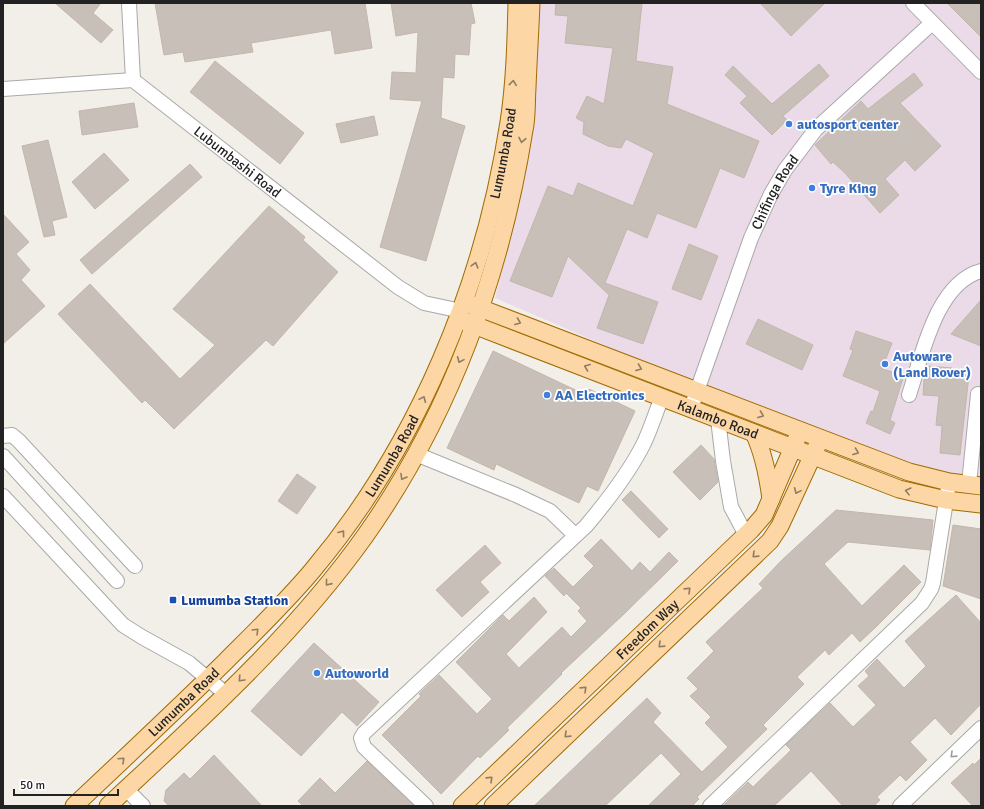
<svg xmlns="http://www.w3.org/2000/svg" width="984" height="809" viewBox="0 0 984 809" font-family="Signika,sans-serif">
	<rect width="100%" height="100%" fill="#f2efe9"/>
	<path fill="#ebdbe8" d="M532,3H981V498L949,494L495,298L515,220L525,130Z"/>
	<path fill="#c7bfb8" stroke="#c4b6ab" d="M55,3H101L93,13L113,30L101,43Z
		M155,3H365L372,48L335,54L331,30L251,43L253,52L185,62L183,52L164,55Z
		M391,3H471L475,23L471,24L469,55L455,54L454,78L443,77L441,118L465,126L426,261L380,247L422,101L390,99L392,72L416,73L418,32L396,36Z
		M556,3H642L636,61L673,67L667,104L759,141L744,178L720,168L696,228L657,213L647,238L627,229L605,283L658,302L643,344L597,328L609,295L568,256L552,297L510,281L548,186L573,196L578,183L633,206L654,153L626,139L621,148L608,146L583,134L584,122L576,118L587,96L604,104L613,48L565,43L568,16L555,15Z
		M760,3H825L791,36Z
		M947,3H981V37Z
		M215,61L304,133L280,164L190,92Z
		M819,64L829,76L783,116L787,120L772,135L740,103L747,96L725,75L733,66L772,104Z
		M914,73L923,85L900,103L941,146L915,171L905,160L885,179L899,195L880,213L844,172L833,162L831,164L815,145L861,101L868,109Z
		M134,103L138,127L82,135L79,111Z
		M374,116L378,135L341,143L336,124Z
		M48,140L67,217L52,221L55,235L44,237L22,146Z
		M104,153L129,180L95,209L72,182Z
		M190,164L202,177L92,274L80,260Z
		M269,206L305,237L303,240L338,272L273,346L266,340L174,429L145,400L142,403L58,314L90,284L180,379L215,345L173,309Z
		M3,214L29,242L16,254L30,270L21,280L45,306L3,344Z
		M689,244L718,256L701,300L672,289Z
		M981,300V346L951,334Z
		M758,319L813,345L802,370L746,344Z
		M856,331L892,343L882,369L904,375L890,420L895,423L890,434L866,423L871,411L873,412L880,391L843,376L853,350L850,349Z
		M493,351L586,395L589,389L635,411L598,491L587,486L579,503L496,464L494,470L447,448Z
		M929,366L952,368L951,373L969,375L960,455L940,453L942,426L936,425L939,396L923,395L924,379L928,380Z
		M701,445L714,459L718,482L700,500L673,472Z
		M297,474L316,487L297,514L278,501Z
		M631,491L668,529L659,538L622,500Z
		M836,510L933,520L930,550L848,542L824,564L862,606L904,565L921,582L879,624L860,642L852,633L829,655L825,650L797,677L804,684L763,725L767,729L697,797L699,799L692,806H648L681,774L661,753L605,806H534L647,698L661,713L653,722L702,772L728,747L705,723L711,717L690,696L698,689L687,678L714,651L706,642L763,588L759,584L782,560Z
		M953,525L981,529V599L943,586Z
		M601,539L632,571L640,562L650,572L669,552L678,561L624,614L561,673L562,674L507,728L509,730L480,758L478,756L441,794L382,735L421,696L419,694L439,675L477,714L492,699L456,662L503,615L509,621L534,597L547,612L506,654L519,668L562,627L571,637L587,621L578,611L581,608L566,593L564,596L545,576L554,568L573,587L594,566L584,556Z
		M485,545L501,563L480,582L489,592L462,617L436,590Z
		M956,595L981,623V704L951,735L935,718L910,742L927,760L906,781L900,775L877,797L880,800L874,806H843L811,771L774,806H723L748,782L753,787L791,750L786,745L830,703L853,727L876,705L858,686L869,676L865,671L877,659L904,688L926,666L905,641Z
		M314,643L379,702L357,726L342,712L301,756L251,711Z
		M214,755L262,806H169L164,801L166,790L184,773L190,779Z
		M981,758V806H973L951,783L973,763L974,765Z
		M367,761L414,806H303L298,801L320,778L335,793Z"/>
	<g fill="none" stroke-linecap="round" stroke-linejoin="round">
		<g stroke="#a9a9a9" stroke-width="16">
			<g id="minor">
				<path d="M129,3L133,80"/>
				<path d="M913,3L981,72"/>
				<path id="s1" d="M3,89L133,80L398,287L424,303L452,309"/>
				<path d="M909,395C922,356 936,283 981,271"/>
				<path id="s2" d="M691,408L751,238L771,194L785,170L816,129L932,23"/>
				<path d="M718,419L723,461L731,507L746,535"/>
				<path d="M3,436L12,435L19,441L135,566"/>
				<path d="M416,454L516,495L550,511L575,535"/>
				<path d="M3,456L117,581"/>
				<path d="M969,484L978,394"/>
				<path d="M3,496L123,625L142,637L189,663L226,694"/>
				<path d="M126,789L143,806"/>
				<path d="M426,806L364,747L361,738L364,733L586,526C608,500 629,473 644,443C651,428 656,412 662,397"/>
				<path d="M710,806L922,603L931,589L933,583L949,482"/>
				<path d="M900,806L981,728"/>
			</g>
		</g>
		<g stroke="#a06b00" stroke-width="19">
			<g id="major">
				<path d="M472,305L909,472L949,482L981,486"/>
				<path id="s3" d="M466,322L899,489L946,500L981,504"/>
				<path d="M754,433C764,454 768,476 771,499"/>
				<path id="s4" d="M74,806C125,758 176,710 226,661C255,632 285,603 312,571C418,445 484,285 509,122C515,83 516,43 517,3"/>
				<path d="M108,806C198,722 293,637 365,536C450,416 501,275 524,130C527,117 526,102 527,88C528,60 530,31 531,3"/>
				<path id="s5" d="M462,806L751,530L764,515L797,438"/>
				<path d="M493,806L770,541L780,526L817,446"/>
			</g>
		</g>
		<use href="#minor" stroke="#fff" stroke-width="14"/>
		<use href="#major" stroke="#fcd6a4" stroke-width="17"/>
	</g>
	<defs><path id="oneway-chevron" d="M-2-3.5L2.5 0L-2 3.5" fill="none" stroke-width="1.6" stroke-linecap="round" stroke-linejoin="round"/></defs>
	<g stroke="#8f7c63">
		<use href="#oneway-chevron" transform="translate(513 83) rotate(-84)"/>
		<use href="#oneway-chevron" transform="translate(522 140) rotate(101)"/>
		<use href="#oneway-chevron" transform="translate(475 265) rotate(-74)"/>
		<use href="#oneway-chevron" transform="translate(518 322) rotate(21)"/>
		<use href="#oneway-chevron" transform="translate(460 360) rotate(114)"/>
		<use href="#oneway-chevron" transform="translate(587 367) rotate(-159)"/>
		<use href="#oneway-chevron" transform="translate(639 368) rotate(21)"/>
		<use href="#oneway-chevron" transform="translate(423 399) rotate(-66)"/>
		<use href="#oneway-chevron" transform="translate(761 415) rotate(21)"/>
		<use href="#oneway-chevron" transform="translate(856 452) rotate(21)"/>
		<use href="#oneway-chevron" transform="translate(403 477) rotate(120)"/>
		<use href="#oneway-chevron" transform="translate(797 491) rotate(114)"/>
		<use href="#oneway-chevron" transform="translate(908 491) rotate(-166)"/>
		<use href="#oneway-chevron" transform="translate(342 533) rotate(-53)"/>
		<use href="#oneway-chevron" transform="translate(755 555) rotate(136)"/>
		<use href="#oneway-chevron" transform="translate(328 583) rotate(129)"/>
		<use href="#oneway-chevron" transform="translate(688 590) rotate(-44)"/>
		<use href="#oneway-chevron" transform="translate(256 631) rotate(-45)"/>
		<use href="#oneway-chevron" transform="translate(661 645) rotate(136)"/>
		<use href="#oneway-chevron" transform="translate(241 679) rotate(133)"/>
		<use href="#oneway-chevron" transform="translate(584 689) rotate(-44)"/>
		<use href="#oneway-chevron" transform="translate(567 735) rotate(136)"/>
		<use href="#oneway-chevron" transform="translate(122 760) rotate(-43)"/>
		<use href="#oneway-chevron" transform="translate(490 779) rotate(-44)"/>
	</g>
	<use stroke="#9c9c9c" href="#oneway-chevron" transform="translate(953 755) rotate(136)"/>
	<g fill="#3f7fe0" stroke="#fff" stroke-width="1.5">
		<circle cx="789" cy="124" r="4"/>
		<circle cx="812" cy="188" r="4"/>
		<circle cx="885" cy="364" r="4"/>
		<circle cx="547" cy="395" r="4"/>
		<circle cx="317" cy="673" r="4"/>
	</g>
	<rect fill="#1a4fb4" stroke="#fff" stroke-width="1.5" x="169" y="596" width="8" height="8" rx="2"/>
	<g text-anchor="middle" stroke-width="3.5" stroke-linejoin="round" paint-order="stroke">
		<g font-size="14" font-weight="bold" fill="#366cbe" stroke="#fff" text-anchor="start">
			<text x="797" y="129">autosport center</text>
			<text x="820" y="193">Tyre King</text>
			<text x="893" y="361">Autoware<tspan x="893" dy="16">(Land Rover)</tspan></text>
			<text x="555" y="400">AA Electronics</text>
			<text x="325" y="678">Autoworld</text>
		</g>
		<g font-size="14" fill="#222" stroke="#fff">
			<text dy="5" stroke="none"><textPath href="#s4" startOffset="799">Lumumba Road</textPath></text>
			<text dy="5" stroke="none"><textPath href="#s1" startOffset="263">Lubumbashi Road</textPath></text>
			<text dy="5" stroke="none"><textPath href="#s2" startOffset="232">Chifinga Road</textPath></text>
			<text dy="5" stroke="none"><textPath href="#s3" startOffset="270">Kalambo Road</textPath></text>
			<text dy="5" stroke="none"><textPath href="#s4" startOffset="475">Lumumba Road</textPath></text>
			<text dy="5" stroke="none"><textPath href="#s5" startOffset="256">Freedom Way</textPath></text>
			<text dy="5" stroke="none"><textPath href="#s4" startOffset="151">Lumumba Road</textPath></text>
		</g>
		<g font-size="14" font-weight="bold" fill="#164399" stroke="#fff" text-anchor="start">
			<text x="181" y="605">Lumumba Station</text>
		</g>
	</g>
	<rect width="984" height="809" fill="none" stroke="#222222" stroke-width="8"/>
	<path d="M14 789v6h104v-6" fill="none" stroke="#222222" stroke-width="2"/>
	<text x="20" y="789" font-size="12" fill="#222222" stroke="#ffffff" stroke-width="3" paint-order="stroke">50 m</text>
</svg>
